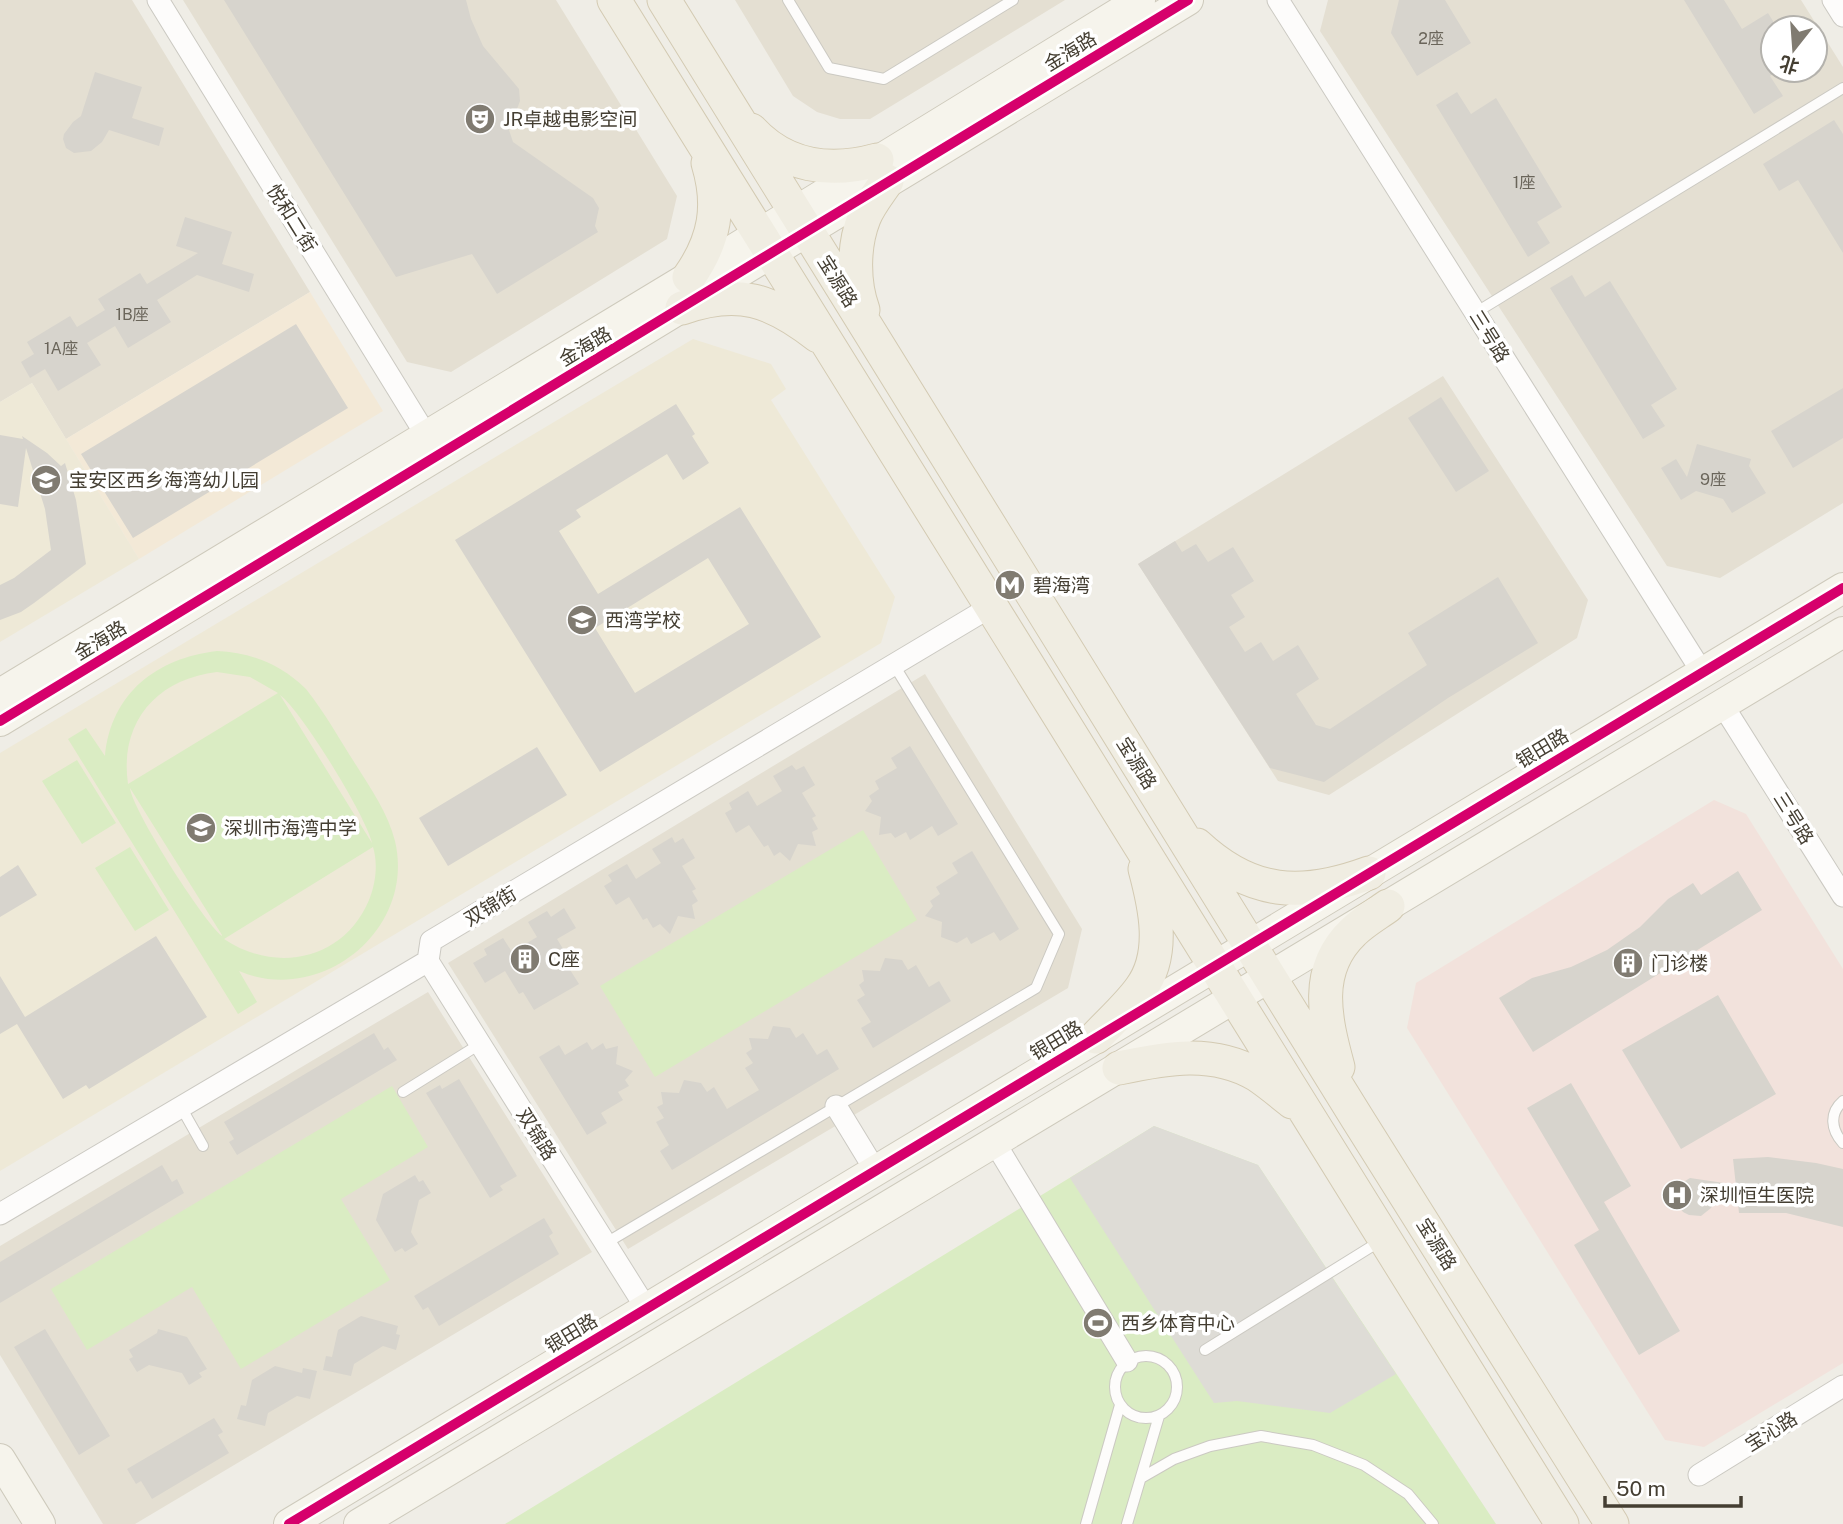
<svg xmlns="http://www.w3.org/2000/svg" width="1843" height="1524" viewBox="0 0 1843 1524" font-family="'Public Sans','Noto Sans SC',sans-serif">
	<rect width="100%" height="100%" fill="#efede6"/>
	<path fill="#e4dfd2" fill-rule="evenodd" d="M0,0H132L310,292L66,439L32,383L0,402Z
		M183,0H556L677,196L667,239L451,372L407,362Z
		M735,0H1065L870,119H840L817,112L793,96Z
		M1328,0H1801L1843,67V503L1720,578L1667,566L1320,31ZM1773,28H1815V70H1773Z
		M1443,376L1588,600L1577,638L1329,795L1278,781L1138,564Z
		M925,674L1082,929L1068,988L628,1249L448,963Z
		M428,992L592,1252L135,1524H103L0,1355V1246Z"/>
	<path fill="#f3e9d7" d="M310,292L383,411L139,559L66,439Z"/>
	<path fill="#eee9d7" d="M693,339L771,364L786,389L771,400L895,597L881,643L0,1171V753Z
		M32,383L139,559L0,642V402Z"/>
	<path fill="#f2e2dc" d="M1714,800L1746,814L1843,969V1363L1704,1447L1665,1440L1407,1028L1416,983Z"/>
	<path fill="#daecc3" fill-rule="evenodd" d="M217,651C253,653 280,664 306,689C325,713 340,740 356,765C371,789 388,813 395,841C416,930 321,1006 239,971L257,1002L238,1014L68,739L86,728L105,756C111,693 157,658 217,651ZM217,672L250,677L278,693L128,784C119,722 157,679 217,672ZM280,695C301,710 367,818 372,843ZM130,788L222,935V936C202,920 132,809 130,788ZM373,847C378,863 376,883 369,900C344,960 276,974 224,939Z
		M77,760L116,823L82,844L42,781Z
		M863,830L917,920L655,1077L600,986Z
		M130,847L169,910L135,931L95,868Z
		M392,1086L428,1147L341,1199L390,1280L241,1369L192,1287L87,1350L51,1289Z
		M1154,1126L1258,1165L1496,1524H505Z"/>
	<path fill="#dedcd6" d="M1154,1126L1258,1165L1396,1374L1330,1413L1237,1401L1214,1403L1070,1178Z"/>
	<path fill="#d7d4cd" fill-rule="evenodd" d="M224,0H466L471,19L483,46L519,89L520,101L509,130L513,142L593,198L599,208L595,226L598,232L497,294L472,254L396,277Z
		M1399,0H1445L1471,43L1417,76L1391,33Z
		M1684,0H1724L1742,29L1768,13L1773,21V74L1770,76L1783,96L1754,114Z
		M95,72L142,87L132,118L164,128L159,146L109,130L102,142L91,151L74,153L66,148L63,139L64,134L73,122L81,116Z
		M1457,92L1471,114L1496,98L1562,207L1537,222L1550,243L1528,257L1436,105Z
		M1834,120L1843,134V253L1798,180L1779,191L1763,164Z
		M185,217L232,232L222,264L254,274L249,292L197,275L157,300L171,322L128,348L115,326L87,343L101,365L58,391L45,369L30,378L21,362L34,354L27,342L70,316L77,327L105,310L98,299L140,273L147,284L198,253L176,246Z
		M1572,275L1585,297L1610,281L1677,389L1651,405L1665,426L1643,439L1550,288Z
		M296,324L348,408L133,538L81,454Z
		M1843,388V438L1793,468L1771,431Z
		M1441,397L1489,471L1456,492L1408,418Z
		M676,404L695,434L692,436L709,463L683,480L667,454L576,510L581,517L559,531L598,594L740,507L821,637L600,772L455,540ZM708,558L749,624L635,693L595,628Z
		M0,435L23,439L22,436L47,453L61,466L65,463L76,500L86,564L34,603L21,612L0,620V585L14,578L51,550L45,509L26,448L18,507L0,504Z
		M1697,444L1751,459L1749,466L1766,493L1732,513L1723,499L1696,491L1681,500L1661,468L1676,459L1687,477Z
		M1175,541L1182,552L1196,544L1208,562L1233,547L1254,581L1231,595L1245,617L1229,627L1245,652L1261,642L1273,661L1298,645L1319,679L1296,694L1316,725L1330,729L1427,665L1408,633L1498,577L1538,643L1448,698L1324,782L1270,768L1138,564Z
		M910,746L958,824L938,836L932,826L910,840L906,832L895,838L891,833L879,835L881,817L865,811L872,801L869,796L879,789L875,781L897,768L891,758Z
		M537,747L567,795L448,866L419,818Z
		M792,765L796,770L804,766L815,785L802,793L816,816L812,818L818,829L812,832L816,846L798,844L790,861L780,852L774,856L768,845L764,847L749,825L736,833L725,813L732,809L729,803L748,791L757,806L782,791L773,776Z
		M672,837L675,843L683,838L695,858L682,866L696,889L692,891L698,901L692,905L695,919L678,916L670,934L660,924L653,928L647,918L643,920L629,897L616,905L604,886L612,881L608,875L627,864L636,879L661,863L652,849Z
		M972,851L1019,929L1000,941L994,932L971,944L967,937L957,943L941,937L942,922L925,916L933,906L930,901L940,894L936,887L958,873L952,863Z
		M18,865L37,895L0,917V877Z
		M1738,871L1762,910L1533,1052L1499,998L1532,978L1571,967L1607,950L1640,927L1668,899L1693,883L1701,895Z
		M564,908L576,928L557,939L571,962L567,965L579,984L534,1010L523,992L519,994L505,971L485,983L473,963L487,955L484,949L503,938L512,952L537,937L528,922L547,911L551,917Z
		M156,936L207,1017L89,1089L86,1085L63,1099L17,1024L0,1034V976L25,1017Z
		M885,958L902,960L908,970L916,965L929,987L939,981L951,1001L873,1048L861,1028L871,1022L857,1000L865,995L859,985L864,981L862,970L880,971Z
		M1718,995L1776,1094L1681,1149L1622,1050Z
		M773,1026L790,1028L796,1038L803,1033L817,1055L827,1049L839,1069L672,1170L660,1151L669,1145L656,1122L664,1118L657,1107L663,1104L661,1092L679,1093L684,1080L701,1083L707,1092L714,1087L727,1109L759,1090L745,1068L753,1063L746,1053L752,1049L749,1038L768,1039Z
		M374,1033L384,1050L388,1047L397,1060L237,1155L229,1142L234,1139L224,1122Z
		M587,1042L592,1050L603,1043L606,1049L618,1046L616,1064L633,1071L625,1080L629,1086L618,1092L623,1100L601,1113L607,1123L587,1135L539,1057L559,1045L565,1055Z
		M459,1079L517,1176L500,1186L503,1190L490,1198L426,1093L440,1085L442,1089Z
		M1571,1083L1631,1186L1604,1202L1680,1331L1639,1355L1574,1245L1599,1230L1527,1108Z
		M1768,1157L1816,1163L1843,1169V1227L1786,1213H1739L1733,1159Z
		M162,1165L172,1182L177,1179L184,1193L0,1303V1262Z
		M415,1175L419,1182L423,1180L431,1193L419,1200L411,1232L418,1244L405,1252L402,1248L395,1252L376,1220L383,1194Z
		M1690,1178L1724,1183L1711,1208L1701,1216L1689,1215L1683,1212L1676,1202L1677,1190L1680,1184Z
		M544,1218L553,1233L549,1236L559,1254L439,1326L428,1307L423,1310L414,1296Z
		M361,1316L398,1326L396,1334L400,1335L396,1350L383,1346L354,1364L351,1376L323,1370L326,1356L332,1357L338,1330Z
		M45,1329L110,1436L79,1455L14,1347Z
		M158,1329L187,1337L207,1369L199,1373L202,1377L189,1385L182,1373L149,1365L137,1372L129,1359L133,1357L129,1350L157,1333Z
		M275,1366L302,1373L303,1368L317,1371L310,1399L297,1396L268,1413L265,1426L237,1419L241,1405L246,1406L252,1380Z
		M214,1418L223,1432L218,1435L229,1453L152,1499L141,1481L136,1484L127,1469Z"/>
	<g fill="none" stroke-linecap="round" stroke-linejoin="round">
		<g stroke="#cbc9c2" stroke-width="12">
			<path id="lane" d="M788,0L829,68L884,79L1013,0
				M1475,313L1843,88
				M403,1092L480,1044
				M1843,1101C1829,1113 1831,1130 1843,1143
				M181,1107L203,1146
				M606,1243L1036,988L1059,934L894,665
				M1205,1350L1382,1240
				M1115 1387a31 31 0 1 1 62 0a31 31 0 1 1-62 0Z
				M1141,1478L1174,1459L1210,1446L1261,1436L1313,1445L1364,1465L1408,1494L1433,1524
				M1086,1524L1120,1405
				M1127,1524L1159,1416"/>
		</g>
		<g stroke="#cbc9c2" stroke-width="23">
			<path id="street" d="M158,0L426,435
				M1278,0L1702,672
				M1833,0L1843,16
				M1722,704L1843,896
				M428,961L646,1308
				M836,1106L875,1170
				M995,1143L1127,1361
				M0,1214L428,961L431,941L992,606
				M1699,1475L1843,1386"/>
		</g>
		<g stroke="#cecabc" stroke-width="32">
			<path id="secondary" d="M0,694L689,277L1140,0
				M0,721L1188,0
				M0,1459L40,1524
				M289,1524L1843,588
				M359,1524L1843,632"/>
		</g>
		<g stroke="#d3cab2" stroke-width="35">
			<path id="primary" d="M614,0L1562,1524
				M664,0L1357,1118L1612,1524
				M751,130C785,167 830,173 877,160
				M689,277C715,240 721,206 708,163
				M682,308C738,288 772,300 818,336
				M863,310C853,282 853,246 864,218C869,205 879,193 887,181
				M1197,845C1251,895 1301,898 1369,873
				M1096,1037C1111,1021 1129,1005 1141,988C1166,954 1155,906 1145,869
				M1338,1067C1325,1019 1313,970 1353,932C1363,922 1377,914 1388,906
				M1119,1068C1166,1058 1213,1049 1257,1075C1269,1083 1281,1093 1292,1102"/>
		</g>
		<use href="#lane" stroke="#fdfcfb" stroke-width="10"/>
		<use href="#street" stroke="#fdfcfb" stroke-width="21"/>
		<use href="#secondary" stroke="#f6f4ec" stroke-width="30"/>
		<use href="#primary" stroke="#f0ede2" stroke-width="33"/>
		<g stroke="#fff" stroke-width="15">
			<path id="cycleway" d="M0,721L1188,0
				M289,1524L1843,588"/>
		</g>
		<use href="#cycleway" stroke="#d6006c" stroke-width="10"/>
	</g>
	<defs>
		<g id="theatre-disc" transform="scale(1.575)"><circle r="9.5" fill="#807b71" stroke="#fff"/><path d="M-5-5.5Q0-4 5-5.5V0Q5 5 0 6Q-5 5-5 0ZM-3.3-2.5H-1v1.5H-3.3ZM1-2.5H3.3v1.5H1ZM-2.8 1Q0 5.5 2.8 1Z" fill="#fff"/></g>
		<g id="school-disc" transform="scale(1.575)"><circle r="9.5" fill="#807b71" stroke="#fff"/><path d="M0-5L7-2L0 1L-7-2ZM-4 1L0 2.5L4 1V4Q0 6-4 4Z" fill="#fff"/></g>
		<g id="metro-disc" transform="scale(1.575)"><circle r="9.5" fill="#807b71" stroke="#fff"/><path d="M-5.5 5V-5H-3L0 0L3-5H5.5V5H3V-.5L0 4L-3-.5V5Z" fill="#fff"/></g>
		<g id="building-disc" transform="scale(1.575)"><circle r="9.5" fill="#807b71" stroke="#fff"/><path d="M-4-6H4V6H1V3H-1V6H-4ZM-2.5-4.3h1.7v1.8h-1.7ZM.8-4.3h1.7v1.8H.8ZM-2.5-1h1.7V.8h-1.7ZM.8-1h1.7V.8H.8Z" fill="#fff"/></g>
		<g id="hospital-disc" transform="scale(1.575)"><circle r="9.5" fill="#807b71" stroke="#fff"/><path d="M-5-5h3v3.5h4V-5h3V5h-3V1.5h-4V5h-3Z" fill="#fff"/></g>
		<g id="stadium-disc" transform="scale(1.575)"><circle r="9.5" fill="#807b71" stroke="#fff"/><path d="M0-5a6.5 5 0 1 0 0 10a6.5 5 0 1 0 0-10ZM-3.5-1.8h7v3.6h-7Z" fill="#fff"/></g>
	</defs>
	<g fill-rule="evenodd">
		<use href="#theatre-disc" x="480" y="119"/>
		<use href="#school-disc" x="46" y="480"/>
		<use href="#metro-disc" x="1010" y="585"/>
		<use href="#school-disc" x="582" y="620"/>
		<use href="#school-disc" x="201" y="828"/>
		<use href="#building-disc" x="525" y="959"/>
		<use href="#building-disc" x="1628" y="963"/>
		<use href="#hospital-disc" x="1677" y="1195"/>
		<use href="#stadium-disc" x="1098" y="1323"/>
	</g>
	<g text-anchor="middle" stroke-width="7" stroke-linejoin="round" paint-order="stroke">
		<g font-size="16" fill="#6a655a">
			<text x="1431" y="44">2座</text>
			<text x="1524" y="188">1座</text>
			<text x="132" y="320">1B座</text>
			<text x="61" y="354">1A座</text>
			<text x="1713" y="485">9座</text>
		</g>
		<g font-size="19" fill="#443e32" stroke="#fff">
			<text transform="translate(1070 51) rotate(-31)" y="7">金海路</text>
			<text transform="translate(292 218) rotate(58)" y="7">悦和二街</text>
			<text transform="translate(838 281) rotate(58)" y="7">宝源路</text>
			<text transform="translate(1490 336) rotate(58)" y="7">三号路</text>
			<text transform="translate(585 346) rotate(-31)" y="7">金海路</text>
			<text transform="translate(100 640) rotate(-31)" y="7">金海路</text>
			<text transform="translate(1542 748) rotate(-31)" y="7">银田路</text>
			<text transform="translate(1137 763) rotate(58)" y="7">宝源路</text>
			<text transform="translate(1794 818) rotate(58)" y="7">三号路</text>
			<text transform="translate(490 906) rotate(-31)" y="7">双锦街</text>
			<text transform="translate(1056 1040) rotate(-31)" y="7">银田路</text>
			<text transform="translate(537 1134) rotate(58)" y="7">双锦路</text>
			<text transform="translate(1437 1244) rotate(58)" y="7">宝源路</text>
			<text transform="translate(571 1333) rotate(-31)" y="7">银田路</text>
			<text transform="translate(1771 1431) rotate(-32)" y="7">宝沁路</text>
		</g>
		<g font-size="19" fill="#443e32" stroke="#fff" text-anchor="start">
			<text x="503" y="126">JR卓越电影空间</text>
			<text x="69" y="487">宝安区西乡海湾幼儿园</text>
			<text x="1033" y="592">碧海湾</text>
			<text x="605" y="627">西湾学校</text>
			<text x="224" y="835">深圳市海湾中学</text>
			<text x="548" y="966">C座</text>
			<text x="1651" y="970">门诊楼</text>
			<text x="1700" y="1202">深圳恒生医院</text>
			<text x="1121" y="1330">西乡体育中心</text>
		</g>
	</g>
	<g transform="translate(1794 49) rotate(197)"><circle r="33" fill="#ffffff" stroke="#b4b2ad" stroke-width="2"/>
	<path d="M0-5L12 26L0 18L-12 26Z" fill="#807b71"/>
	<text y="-10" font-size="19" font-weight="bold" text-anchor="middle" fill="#443e32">北</text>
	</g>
	<path d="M1605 1496v10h136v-10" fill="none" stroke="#443e32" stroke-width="3.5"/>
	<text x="1616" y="1496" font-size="21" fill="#443e32" stroke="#ffffff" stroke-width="5" paint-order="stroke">50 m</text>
</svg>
